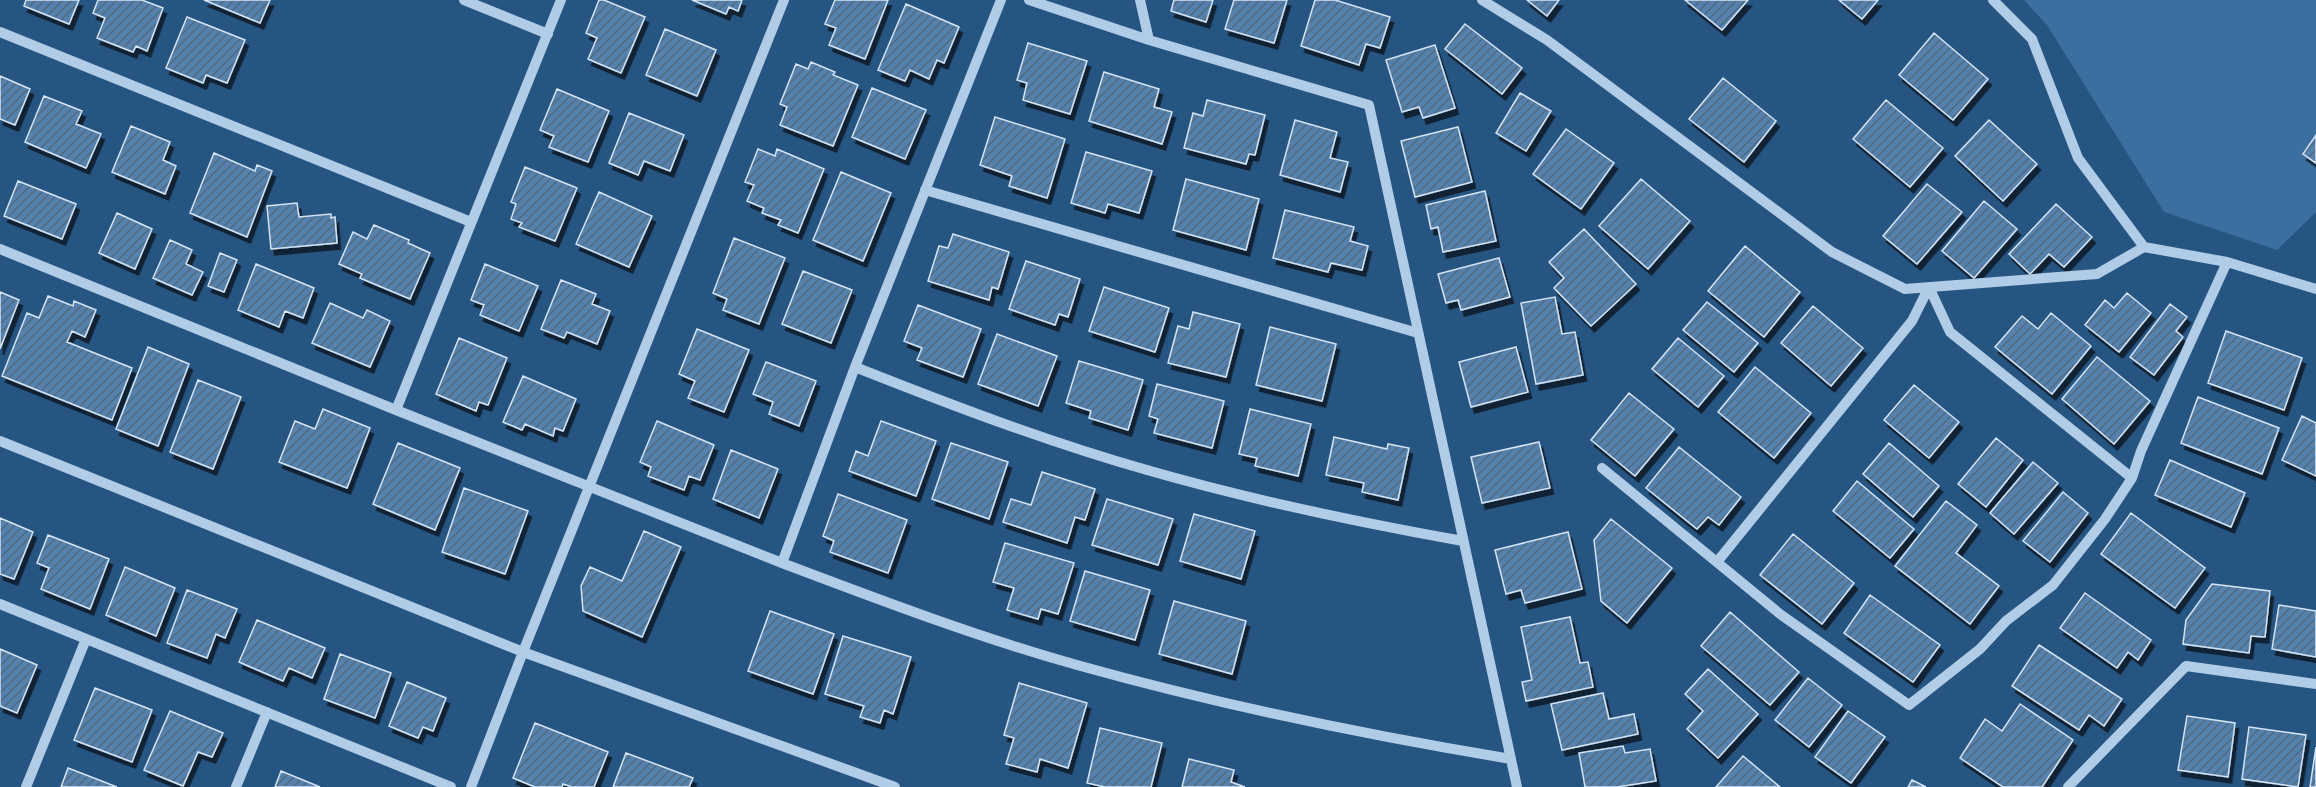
<svg xmlns="http://www.w3.org/2000/svg" width="2316" height="787" viewBox="0 0 2316 787" font-family="'PT Sans',sans-serif">
	<defs>
		<pattern id="building-hatch" width="6" height="6" patternUnits="userSpaceOnUse" patternTransform="scale(1.5)"><rect width="6" height="6" fill="#5481ac"/><path d="M-1 1l2-2M0 6l6-6M5 7l2-2" fill="none" stroke="#506981"/></pattern>
		<filter id="shadow"><feDropShadow dx="3.5" dy="6" stdDeviation="0" flood-color="#0009"/></filter>
	</defs>
	<rect width="100%" height="100%" fill="#275582"/>
	<path fill="#3c6f9f" d="M2024,0H2316V212L2277,250L2164,212L2047,25Z"/>
	<path fill="url(#building-hatch)" stroke="#d3e5f5" stroke-width="1.5" filter="url(#shadow)" d="M26,0H79L69,24L24,6Z
		M98,0H142L163,8L147,51L136,46L133,52L97,38L105,18L93,13Z
		M204,0H270L260,23Z
		M599,0H604L645,17L621,73L588,59L597,38L586,33Z
		M692,0H742L738,11L729,7L726,14Z
		M835,0H888L865,59L829,45L836,28L825,24Z
		M1174,0H1213L1206,22L1171,11Z
		M1234,0H1287L1274,43L1225,29Z
		M1315,0H1335L1390,17L1380,48L1366,44L1359,65L1301,46Z
		M1527,0H1559L1547,16Z
		M1685,0H1748L1722,30Z
		M1839,0H1878L1862,19Z
		M906,4L959,27L944,63L937,60L929,79L910,70L905,81L878,70Z
		M187,17L245,40L227,83L206,75L203,83L166,68Z
		M1465,24L1522,68L1502,94L1445,49Z
		M665,29L716,50L697,96L646,75Z
		M1934,33L1988,79L1953,120L1899,75Z
		M1028,43L1087,61L1070,114L1023,100L1027,83L1017,80Z
		M1435,45L1455,108L1423,118L1419,107L1402,112L1386,60Z
		M811,62L835,72L833,75L858,85L833,146L780,125L787,107L780,104L796,64L808,69Z
		M1104,72L1159,89L1154,107L1172,112L1162,144L1089,121Z
		M0,76L30,89L15,125L0,119Z
		M1723,78L1776,121L1744,162L1689,119Z
		M872,88L926,110L905,159L852,137Z
		M557,89L609,111L588,162L549,147L554,136L540,130Z
		M1520,93L1551,111L1526,151L1496,133Z
		M44,96L82,111L76,124L101,134L86,168L25,142Z
		M1207,100L1265,115L1255,155L1249,154L1246,164L1184,148L1193,113L1203,116Z
		M1886,100L1943,148L1910,187L1853,139Z
		M629,113L684,135L670,171L644,161L638,175L609,163Z
		M995,117L1065,139L1047,198L1009,186L1012,176L980,165Z
		M1295,120L1337,132L1330,158L1348,162L1340,192L1280,175Z
		M1989,120L2037,164L2003,201L1955,156Z
		M131,126L170,142L163,160L176,166L165,194L112,172Z
		M1458,127L1472,182L1415,197L1401,141Z
		M1566,129L1614,163L1581,209L1533,174Z
		M2316,135V163L2303,154Z
		M758,149L775,156L777,149L824,169L798,233L778,225L781,220L762,213L764,208L747,201L754,185L745,182Z
		M1086,152L1152,171L1139,213L1108,204L1105,213L1071,203Z
		M214,153L255,171L257,165L272,171L247,237L190,213Z
		M525,167L577,188L555,241L519,227L522,223L511,219L516,204L511,202Z
		M841,172L891,193L863,261L813,240Z
		M1186,179L1259,199L1246,250L1173,230Z
		M1641,179L1690,221L1648,269L1599,226Z
		M18,181L76,204L62,239L4,216Z
		M1927,184L1962,212L1917,264L1883,236Z
		M1485,191L1496,241L1443,252L1438,227L1431,229L1426,205Z
		M599,192L652,216L629,267L576,244Z
		M1984,201L2017,229L1974,278L1942,251Z
		M297,203L299,217L331,214V218L335,217L337,243L271,249L267,206Z
		M2056,204L2092,237L2064,267L2049,254L2030,274L2009,254Z
		M1285,210L1354,227L1350,241L1368,246L1362,270L1331,263L1328,272L1273,258Z
		M117,213L152,229L135,269L99,253Z
		M374,225L409,240L408,243L430,253L410,299L360,278L362,274L339,264L353,232L367,239Z
		M1584,229L1636,284L1591,326L1554,288L1564,278L1549,262Z
		M953,234L1009,252L998,289L992,287L989,300L928,281L939,246L948,248Z
		M734,238L785,258L759,324L723,310L727,299L713,293Z
		M170,240L192,250L186,264L203,272L192,295L153,278Z
		M1745,246L1800,292L1764,337L1708,291Z
		M220,253L237,260L224,292L208,286Z
		M1499,258L1510,297L1461,310L1458,300L1446,303L1438,274Z
		M1026,261L1080,279L1068,317L1059,314L1055,325L1009,309Z
		M256,264L314,288L303,318L285,311L279,327L238,310Z
		M485,264L538,286L519,331L480,315L484,305L471,300Z
		M803,271L852,290L831,343L782,324Z
		M561,280L596,294L592,304L610,311L597,344L567,332L564,338L541,329Z
		M1104,287L1169,308L1155,352L1089,331Z
		M0,292L19,300L0,349Z
		M2127,293L2151,313L2119,352L2085,325L2105,300L2114,308Z
		M48,296L73,306L74,301L96,310L85,337L72,331L67,342L132,368L112,420L2,376L27,313L39,318Z
		M1555,297L1562,334L1575,332L1583,375L1536,384L1521,303Z
		M1707,302L1758,343L1734,372L1683,330Z
		M330,303L363,318L367,310L390,321L370,367L312,343Z
		M2170,304L2187,317L2176,331L2183,337L2154,375L2130,357Z
		M918,305L981,329L963,377L917,360L922,348L904,341Z
		M1813,306L1863,348L1831,386L1781,343Z
		M1193,312L1240,324L1226,377L1168,363L1178,326L1189,329Z
		M2051,313L2091,346L2052,394L1995,347L2022,316L2038,329Z
		M1270,327L1336,344L1322,401L1256,385Z
		M697,329L749,350L724,412L688,398L695,381L679,374Z
		M2226,331L2302,358L2284,410L2208,383Z
		M997,334L1057,356L1038,406L978,384Z
		M459,338L507,358L488,405L479,402L476,411L436,394Z
		M1678,338L1724,376L1698,407L1652,369Z
		M148,347L189,364L158,446L116,429Z
		M1516,347L1528,392L1471,407L1459,362Z
		M2097,357L2150,401L2114,444L2062,399Z
		M1079,361L1143,380L1128,430L1089,418L1091,411L1066,403Z
		M766,362L816,381L799,426L769,414L773,402L753,394Z
		M1755,367L1811,413L1774,458L1718,412Z
		M523,376L576,399L563,431L555,428L553,436L525,424L522,430L503,422Z
		M198,380L241,397L213,469L170,452Z
		M1157,384L1224,401L1212,448L1154,433L1158,419L1149,416Z
		M1914,385L1959,422L1929,458L1884,420Z
		M1629,393L1674,429L1635,476L1591,440Z
		M2198,397L2279,428L2262,474L2181,443Z
		M323,409L370,428L347,488L279,462L295,421L315,429Z
		M1250,409L1311,424L1298,476L1255,466L1257,458L1239,454Z
		M2302,416L2316,423V476L2282,460Z
		M657,421L714,445L700,480L689,476L684,490L648,476L651,467L640,462Z
		M881,421L936,441L916,496L849,471L856,451L868,456Z
		M1334,437L1387,449L1388,444L1409,448L1398,500L1362,492L1364,483L1326,475Z
		M1996,438L2023,460L1986,507L1958,484Z
		M1539,442L1550,488L1482,503L1471,457Z
		M398,443L460,468L435,530L373,504Z
		M951,443L1008,462L989,519L932,499Z
		M1889,443L1939,486L1913,517L1863,474Z
		M1679,447L1741,497L1719,525L1708,517L1697,529L1646,488Z
		M731,450L778,469L759,518L713,499Z
		M2170,460L2245,493L2231,527L2155,495Z
		M2033,462L2058,483L2014,534L1990,513Z
		M1042,472L1095,489L1085,520L1075,517L1067,543L1003,522L1011,499L1031,505Z
		M1857,481L1914,529L1890,558L1833,511Z
		M464,488L528,511L505,574L442,552Z
		M2063,492L2088,513L2050,562L2023,541Z
		M838,494L907,520L888,573L830,552L834,541L823,536Z
		M1107,499L1173,519L1158,565L1092,545Z
		M1946,501L1977,525L1956,553L1999,586L1970,624L1895,566Z
		M2131,513L2205,568L2175,608L2101,554Z
		M1194,514L1255,531L1241,579L1180,561Z
		M0,518L33,532L14,579L0,574Z
		M1611,519L1672,568L1627,623L1601,601L1594,540Z
		M644,531L681,547L642,637L583,611L581,586L590,567L622,581Z
		M1568,532L1582,589L1525,603L1521,590L1506,594L1495,550Z
		M1793,534L1854,583L1822,624L1760,575Z
		M48,535L109,559L90,609L41,589L49,568L37,563Z
		M1005,543L1074,563L1058,614L1041,609L1038,619L1007,610L1014,588L993,582Z
		M125,567L175,588L156,636L106,615Z
		M1085,571L1150,590L1135,640L1070,621Z
		M2212,584L2270,591L2265,637L2251,636L2249,653L2183,644L2186,620Z
		M187,590L237,609L225,638L216,634L207,658L167,643Z
		M2085,593L2151,640L2138,660L2128,652L2117,668L2060,628Z
		M1870,595L1940,645L1913,682L1844,633Z
		M1174,601L1246,621L1232,674L1159,654Z
		M2279,605L2316,611V657L2272,649Z
		M770,611L834,634L813,694L748,671Z
		M1730,612L1799,672L1770,705L1701,646Z
		M1570,617L1580,663L1588,662L1593,687L1526,701L1522,682L1532,680L1521,627Z
		M257,620L325,648L312,678L289,668L283,681L239,662Z
		M843,636L911,657L893,714L884,710L880,723L860,717L864,706L825,694Z
		M2039,645L2122,699L2104,726L2089,715L2079,730L2012,686Z
		M0,649L37,665L17,713L0,706Z
		M340,654L391,673L375,718L324,699Z
		M1708,669L1758,714L1718,758L1687,729L1703,711L1685,694Z
		M1808,678L1842,705L1809,747L1775,720Z
		M407,682L446,698L433,731L423,727L418,738L389,726Z
		M1019,683L1087,703L1068,768L1040,759L1037,772L1006,764L1014,738L1004,735Z
		M95,688L152,710L132,762L74,740Z
		M1603,693L1609,719L1634,714L1638,734L1562,750L1551,704Z
		M2020,704L2073,740L2042,787H2003L1960,758L1985,719L2002,731Z
		M170,711L223,733L212,757L198,752L183,786L144,770Z
		M1848,711L1885,737L1851,783L1815,757Z
		M2187,716L2235,723L2228,777L2178,770Z
		M535,723L608,752L594,787H572L563,784L562,787H535L513,778Z
		M2249,727L2306,735L2298,787L2242,779Z
		M1100,728L1162,743L1151,787H1105L1087,783Z
		M1623,746L1625,753L1650,749L1656,781L1617,787H1585L1579,753Z
		M2316,747V787H2310Z
		M626,753L693,778L689,787H613Z
		M1743,756L1780,787H1716Z
		M1189,759L1234,770L1231,782L1245,787H1182Z
		M68,768L117,787H61Z
		M281,771L320,787H275Z
		M1912,780L1926,787H1908Z"/>
	<g fill="none" stroke-linecap="round" stroke-linejoin="round">
		<path stroke="#b0cce7" stroke-width="10" d="M464,0L548,34
			M1029,0L1149,40L1369,105L1517,787
			M1140,0L1149,40
			M1482,0L1547,40L1832,252L1905,289L2097,274L2144,247
			M1993,0L2032,39L2078,158L2144,247L2227,262L2316,289
			M0,32L471,222
			M925,190L1418,333
			M0,249L396,410L782,563L855,367L1001,0
			M1929,287L1950,332L2132,478
			M855,367C951,405 1048,442 1147,470C1251,500 1356,522 1463,541
			M396,410L561,0
			M0,441L523,652L895,787
			M1602,468L1780,614L1909,705L1980,649L2006,621L2053,585L2105,519L2132,478L2141,451L2227,262
			M1717,562L1912,321L1929,287
			M782,563C880,600 977,637 1077,665C1220,705 1365,735 1511,759
			M0,604L451,787
			M26,787L86,639
			M236,787L267,712
			M471,787L523,652L784,0
			M2068,787L2186,666L2316,684"/>
	</g>
</svg>
